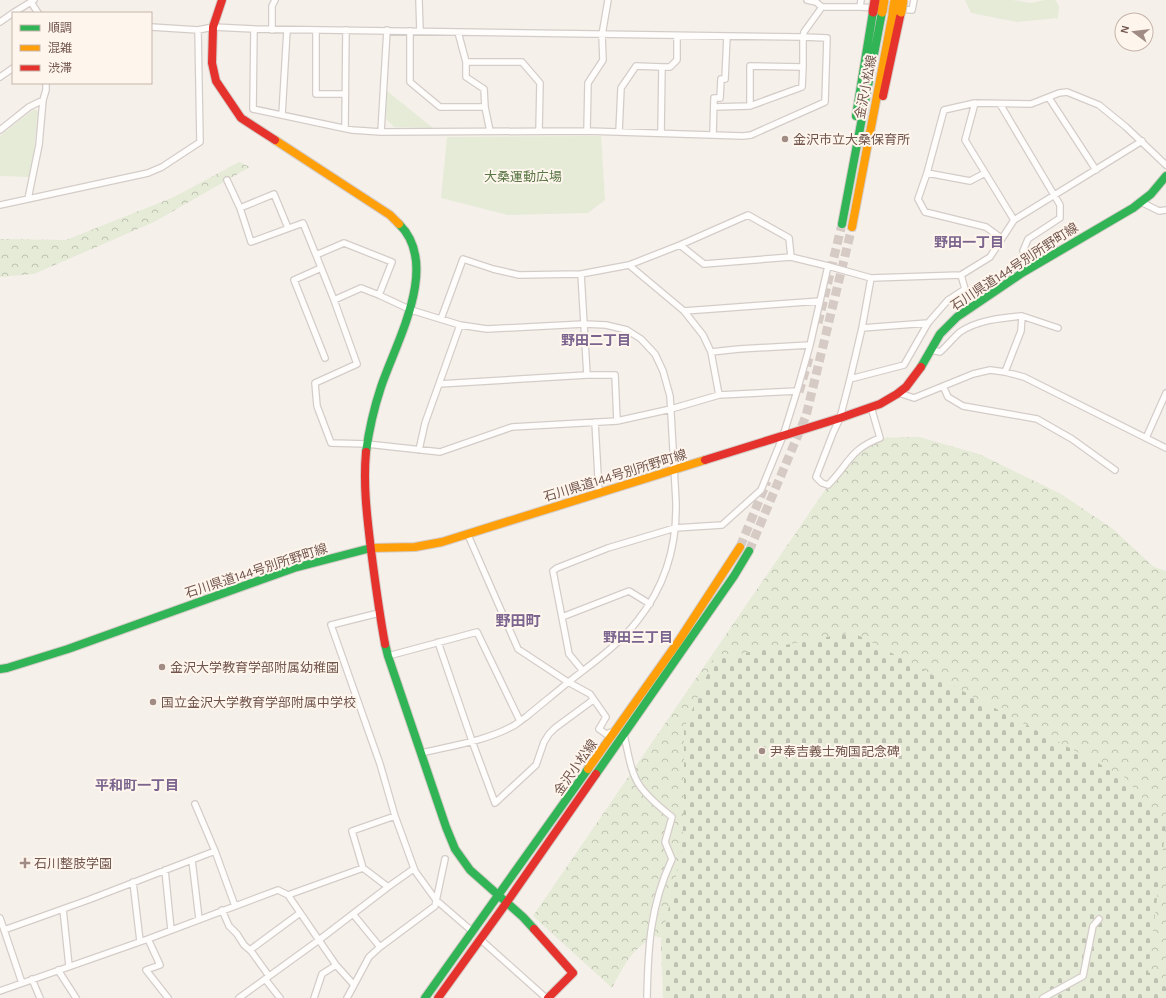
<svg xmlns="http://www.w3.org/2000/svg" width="1166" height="998" viewBox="0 0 1166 998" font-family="Karla,'Noto Sans JP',sans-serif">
	<defs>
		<pattern id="forest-crowns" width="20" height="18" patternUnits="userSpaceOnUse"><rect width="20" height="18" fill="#e5ebd7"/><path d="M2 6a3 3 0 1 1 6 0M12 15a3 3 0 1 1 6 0" fill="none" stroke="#bec1b1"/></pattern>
		<pattern id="cemetery-stones" width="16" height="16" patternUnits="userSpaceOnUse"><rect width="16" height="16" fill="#e5ebd7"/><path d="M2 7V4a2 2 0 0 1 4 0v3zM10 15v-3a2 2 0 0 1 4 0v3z" fill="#bec1b1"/></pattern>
	</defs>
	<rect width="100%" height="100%" fill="#f6f0eb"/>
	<path fill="#e5ebd7" d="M965,0H1013L1030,3L1045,0H1055L1059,6L1058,18L1017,22L971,13Z
		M387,91L433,128L394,127L386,119Z
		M34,109L38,111L34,150L29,177L0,176V136Z
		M601,136L605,200L588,213L508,215L441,198L447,137Z"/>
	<path fill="url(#forest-crowns)" d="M239,162L250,167L154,222L34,274L0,277V239L66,240L174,197Z
		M919,437L979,454L1061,494L1113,529L1154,567L1166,571V998H1035L674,942L655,936C631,950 624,965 612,988L533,916L834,477L847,468L871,438Z"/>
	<path fill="url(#cemetery-stones)" d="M852,632L1124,777L1166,825L1148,972L1166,981V998H663L661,941L682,851L684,803V729L714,659Z"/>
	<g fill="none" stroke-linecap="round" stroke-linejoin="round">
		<path stroke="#d5cac4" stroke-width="9" stroke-dasharray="9 4.5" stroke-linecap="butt" d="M818,323L842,224
			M799,392L809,358
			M740,547L767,481
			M749,551L806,416L852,227"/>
		<g stroke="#d4ccc8" stroke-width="8">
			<path id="street" d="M419,0L420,31
				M31,2L38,13
				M822,7H860L912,10L914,0
				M860,7L861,0
				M13,13L34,0
				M0,22L13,13
				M151,27L198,30L213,27L254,29L803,37L804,32L822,7L816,2L807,0
				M254,29L253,109L352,130L381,132L587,131L743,136L751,135L825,102L827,38L803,37V67L750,66V106L714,107
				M272,30V6L275,0
				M316,30V94H345
				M410,31V82L440,107H485L490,131
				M458,32L466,62H522L540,83L539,131
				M466,62V77L484,89L485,107
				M0,77L13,68
				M1049,98L1096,170
				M975,103L965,140L1014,220
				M1000,104L1060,205V218L1028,239L1023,251L1031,267
				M750,106L802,87L803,67
				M282,115L287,30
				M345,128L346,30
				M0,130L29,107L43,100L46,90V83
				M587,131L588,83L603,60L602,35L608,0
				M381,132L387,30
				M619,132L621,88L636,66L662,67
				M661,133L662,67H670L677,60V36
				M713,135L714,98H720L721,79H725L727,36
				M927,173L970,181L985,173
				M227,180L240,208
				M28,199L39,145L43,100
				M1141,202L1159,211L1166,210
				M0,205L148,173L162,167L200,142L198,30
				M288,228L274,194L240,208L251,242L303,223L316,255L344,243L392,262L379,295L411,310L460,325L487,329L584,324L606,325L627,330L641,339L655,354L663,371L670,396L676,502C677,545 665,586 638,620C618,646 591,664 566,684C553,695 539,706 526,717C521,720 516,725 511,727C485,741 450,746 421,753
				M1001,238L986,227L925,212L918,199L927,173L944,110L975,103L1031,104L1059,93L1067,92L1099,105L1126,127L1166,165
				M316,255L334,300L361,288L379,295
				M791,257L828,266
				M629,265L680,245L704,264L791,257L789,238L748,215L680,245
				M321,268L294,280L325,358
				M334,300L357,364L315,383L317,406L331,443L367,444L440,452L512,427L617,421L671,409L719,395L711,352L703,335L684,311L820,301L828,266L871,278
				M441,319L463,259L493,269L519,275L581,274
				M862,328L871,278L961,275
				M810,345L820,301
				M931,350L940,352C947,346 953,338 960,332C978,320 1001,318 1022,316
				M711,352L739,349L810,345L797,391L719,395
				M1005,372L1021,331L1022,316L1058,328
				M850,379L862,328L928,323
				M439,384L460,325
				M943,386L948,397L963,406L1037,419L1072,439L1115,470
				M899,393L914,398L973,374L990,370L1005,372L1024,377L1166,448
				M871,407L880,438C850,449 848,465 828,485L822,483L816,477L833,433L840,418L850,379L904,365L928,323L948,300L965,289L961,275L990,257L1014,220L1142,141
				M617,421L615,375H587L581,274L629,265L684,311
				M595,422L599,494
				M1146,438L1166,393
				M419,450L425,423L439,384L587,375
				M468,535L518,649L568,682L590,694L606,717L599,729L606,734L614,731
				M379,613L331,625L380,764L395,816
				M562,617L629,591L650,604
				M438,642L472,741L495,803L536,765L544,742L549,734L555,728L593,700
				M388,656L477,632L520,721
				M583,671L569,654L553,571L557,568L608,548L675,528L722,525L761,490L783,436L797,391
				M623,734L624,735C628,751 630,772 640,786C647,796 662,809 672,817L665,842L672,859C650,906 648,947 647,998
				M215,851L235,906
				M192,860L199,919
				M363,868L352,831L395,816L415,871
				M165,870L171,930
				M133,882L140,941
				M388,887L412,870L415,871L436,900L473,932
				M63,909L69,966
				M222,910L229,926L237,934L244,945L251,951L269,976
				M353,914L380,947
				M0,918L22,983
				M4,930L88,900L215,851L195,804
				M148,939L160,965L146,970L168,998
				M480,939L546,998
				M250,950L300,913
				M336,965L354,985L369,957L380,947L435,906L445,859
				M58,970L76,998
				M32,979L40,998
				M265,979L280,998
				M0,991L148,939L278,890L288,895L336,965L322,974L314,998
				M239,998L319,940L388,887L363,868L288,895
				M347,998L354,985
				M1043,998L1083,976L1093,926L1099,919"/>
		</g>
		<g stroke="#d5ccc8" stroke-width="10">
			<path id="fast" d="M856,116L873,12
				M842,224L882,12
				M921,367L940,334L957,317L1022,273L1133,208L1151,194L1166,176
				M366,452C369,430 374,408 381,387C396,342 441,265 399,224
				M385,644L388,656L446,827L455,849L470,870L523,917L534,929
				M0,669L7,668L68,649L294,568L371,548
				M596,774L734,576L749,551
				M425,998L588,769"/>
		</g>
		<g stroke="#d5ccc8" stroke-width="10">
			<path id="slow" d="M275,140L390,215L399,224
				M852,227L893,12
				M371,548L415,547L442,542L705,460
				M588,769L678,642L740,547"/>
		</g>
		<g stroke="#d5ccc8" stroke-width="10">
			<path id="jam" d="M222,0L213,27L212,63L216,81L241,118L275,140
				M883,96L901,12
				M366,452C363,485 367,516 371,550C375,581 379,612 385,644
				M705,460L840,418L880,404L897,394L906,387L921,367
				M534,929L573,973L548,998
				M438,998L507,902L596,774"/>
		</g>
		<use href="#street" stroke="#fefdfc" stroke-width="5.5"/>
		<use href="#fast" stroke="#30b455" stroke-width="8"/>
		<use href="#slow" stroke="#ff9f0a" stroke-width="8"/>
		<use href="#jam" stroke="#e5322d" stroke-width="8"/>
		<g stroke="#d5cbc7" stroke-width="11" stroke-linecap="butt">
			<path id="slow-bridge" d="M882,12L884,0
				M893,12L895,0
				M901,12L903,0"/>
		</g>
		<g stroke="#d5cbc7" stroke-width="11" stroke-linecap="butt">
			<path id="jam-bridge" d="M873,12L875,0"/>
		</g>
		<use href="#slow-bridge" stroke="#ff9f0a" stroke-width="9"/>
		<use href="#jam-bridge" stroke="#e5322d" stroke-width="9"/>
	</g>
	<g fill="#a08c84" stroke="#fef5ec" stroke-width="1.5">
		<circle cx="785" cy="139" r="4"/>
		<circle cx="162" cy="667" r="4"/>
		<circle cx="153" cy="702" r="4"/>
		<circle cx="762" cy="751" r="4"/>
		<path d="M23 857h4v4h4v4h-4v4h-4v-4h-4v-4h4z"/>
	</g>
	<g text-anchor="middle" stroke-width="4" stroke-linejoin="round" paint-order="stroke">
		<g font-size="13" fill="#72564d" stroke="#fef5ec">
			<text transform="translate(865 87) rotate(-79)" y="5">金沢小松線</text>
			<text transform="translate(1014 266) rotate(-33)" y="5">石川県道144号別所野町線</text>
			<text transform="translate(615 475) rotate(-17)" y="5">石川県道144号別所野町線</text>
			<text transform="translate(256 570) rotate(-18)" y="5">石川県道144号別所野町線</text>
			<text transform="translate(575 767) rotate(-55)" y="5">金沢小松線</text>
		</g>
		<g font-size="13" fill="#72564d" stroke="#fef5ec" text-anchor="start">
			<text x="793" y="144">金沢市立大桑保育所</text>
			<text x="170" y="672">金沢大学教育学部附属幼稚園</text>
			<text x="161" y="707">国立金沢大学教育学部附属中学校</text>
			<text x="770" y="756">尹奉吉義士殉国記念碑</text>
			<text x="34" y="868">石川整肢学園</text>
		</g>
		<g font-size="13" fill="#5a7746" stroke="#fef5ec">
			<text x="523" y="181">大桑運動広場</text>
		</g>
		<g font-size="14" font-weight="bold" fill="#7b658e" stroke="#fef5ec">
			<text x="969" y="247">野田一丁目</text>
			<text x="596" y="345">野田二丁目</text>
			<text x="638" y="642">野田三丁目</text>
			<text x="137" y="790">平和町一丁目</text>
		</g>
		<g font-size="15" font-weight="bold" fill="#7b658e" stroke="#fef5ec">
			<text x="518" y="626">野田町</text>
		</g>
	</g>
	<rect x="12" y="12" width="140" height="72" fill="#fef5ec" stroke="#c6b5ac"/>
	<rect x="20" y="25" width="20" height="6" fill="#30b455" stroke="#c6b5ac"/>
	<text x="48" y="32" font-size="12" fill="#72564d">順調</text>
	<rect x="20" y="45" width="20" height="6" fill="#ff9f0a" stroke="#c6b5ac"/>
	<text x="48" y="52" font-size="12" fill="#72564d">混雑</text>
	<rect x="20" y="65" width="20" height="6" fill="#e5322d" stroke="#c6b5ac"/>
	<text x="48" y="72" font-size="12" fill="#72564d">渋滞</text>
	<g transform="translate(1134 32) rotate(285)"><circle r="19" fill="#fef5ec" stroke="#c6b5ac"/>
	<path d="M0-3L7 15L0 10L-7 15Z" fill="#a08c84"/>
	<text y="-6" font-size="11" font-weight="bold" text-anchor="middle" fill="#72564d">N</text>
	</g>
</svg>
